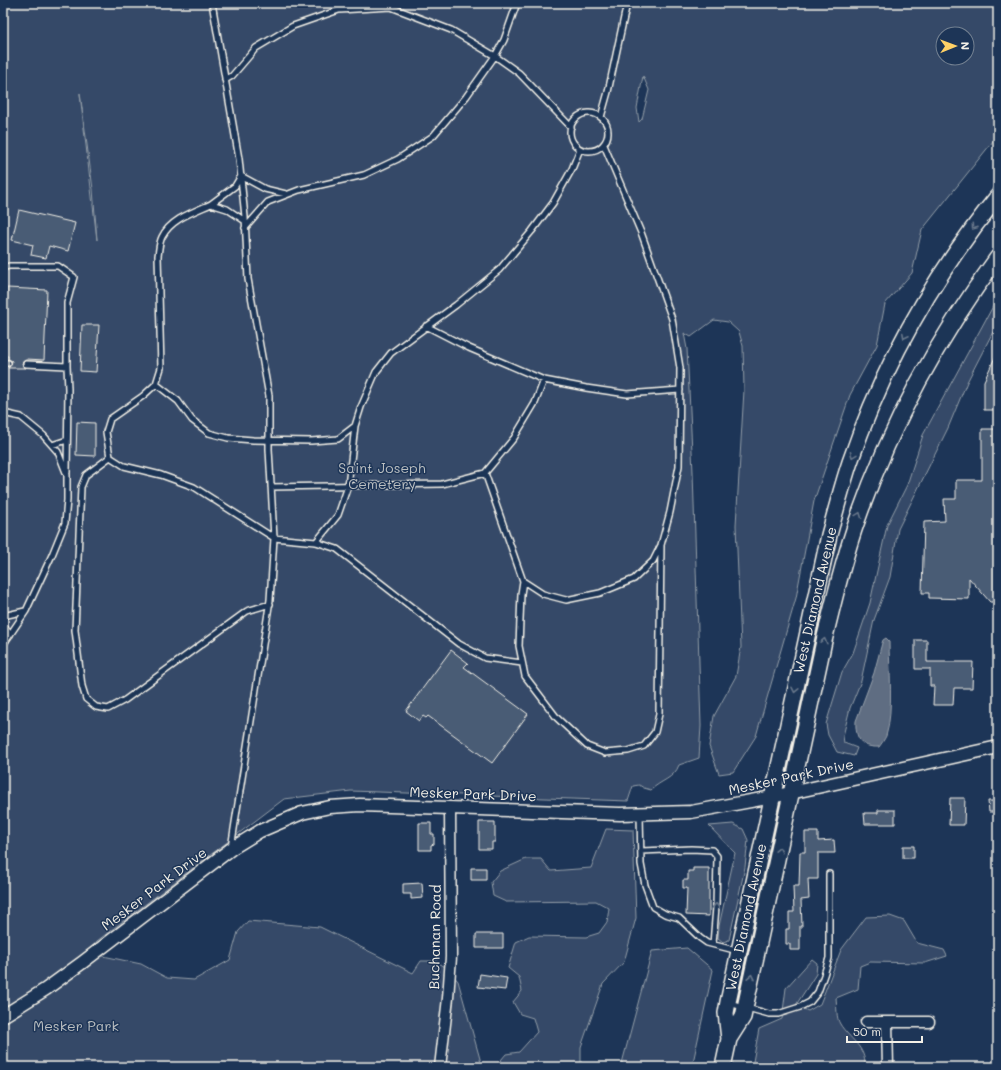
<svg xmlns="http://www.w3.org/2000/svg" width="1001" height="1070" viewBox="0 0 1001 1070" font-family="Mali,sans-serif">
	<rect width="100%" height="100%" fill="#1d3557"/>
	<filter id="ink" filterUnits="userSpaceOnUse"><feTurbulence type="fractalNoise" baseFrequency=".025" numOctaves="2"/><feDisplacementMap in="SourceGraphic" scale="8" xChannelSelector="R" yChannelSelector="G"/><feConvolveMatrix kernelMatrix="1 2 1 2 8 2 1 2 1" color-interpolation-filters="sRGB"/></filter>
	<g filter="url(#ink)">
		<path fill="#354a67" stroke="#949ea8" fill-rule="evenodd" d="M3,3H998V135L922,230L912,273L885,304L877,345L850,395L814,501L796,598L756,736L733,772L719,774L709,746L714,716L736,676L741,647L736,525L744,390L743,346L739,332L728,322L714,320L691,337L684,333L687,349L693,472L701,726L699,758L679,765C674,779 661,780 651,790L644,788L639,785L633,786L628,801L351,791L284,799L97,941L89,953L141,964L167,978L194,980L230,960L238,932L248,921L320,927L413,973L421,961H436L448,969L458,981L482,1066H496L506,1054L519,1052L537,1032L533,1018L520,1014L513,1002L522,991L519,977L508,968L516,942L529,936L586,937L599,933L607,922L609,908L596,901L506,902L493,896L491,882L500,871L526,859H541L551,871L591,868L606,829L633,830L636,918L624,962L603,984L581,1047V1067H3V1020L48,995L55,983L3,1015ZM943,34H967V58H943ZM643,76L649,90L642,119L639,122L637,108ZM80,93L93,189L97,240L80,94Z
			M998,297V322L967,382L948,428L898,529L890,577L874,620L861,681L850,708L843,736L844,743L857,748L854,756L837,752L828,735L826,724L842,672L853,653L870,603L887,525L907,485L923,435Z
			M733,824L743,829L748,840L745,867L729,940L723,942L718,938L719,926L735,853L709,826Z
			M890,916L904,921L917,943L944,950L947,956L925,963L870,962L860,966L858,989L836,998C837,1006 836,1018 840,1024C849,1039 866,1046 865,1067H752L759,1029L782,1019L786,988L812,959L817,963L816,974L796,1005L808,1011L820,1004L841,950L866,917Z
			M687,948L713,970L692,1067H621L652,951Z"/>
		<path fill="#5e6d82" stroke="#9aa2ab" d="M886,638L889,641C889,667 894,712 886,736C884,740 882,743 879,747C861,748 855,738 856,721L874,673L882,643L883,640Z"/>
		<path fill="#485b74" stroke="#f4f1e8" d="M19,210L75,223L68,251L49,246L46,258L31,255L33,245L12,240Z
			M7,288L47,290L44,360L27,359L22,363L23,366L26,368H8L11,365L12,361L8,359V356H3V327H5Z
			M82,325H99L96,372L80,371Z
			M998,351V410H984V381Z
			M77,422L95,423V456L76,455Z
			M982,429H998L997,488H998V602H990L969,578V599L929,598V593H922L924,522L945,521L944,499H956V480H982Z
			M915,640H927V662H973L972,688H954L953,705H933L934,686H930V669H915Z
			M451,650L468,663L464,667L528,714L492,763L428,716L426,718L423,716L419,721L406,711Z
			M950,798H965L964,825H949Z
			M988,801H998V812H989Z
			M878,810H895V824H865L864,813H878Z
			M479,822H495V842H492V849H479Z
			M419,823H431V834H434V844L431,845V850H419Z
			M805,832H818V841L834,840L835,853H818V879H808L809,899L801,900L802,926H800V950H790V944H786V929H789V912H794L793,886H799L800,852H805Z
			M903,846H914V858H903Z
			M471,868H486V880H471Z
			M693,868H709V916L686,915L687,888H683V880H688V871H693Z
			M422,883L423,898L411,899V894H403V884Z
			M476,934H503V948H476Z
			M480,974L507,978L505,990L478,987Z"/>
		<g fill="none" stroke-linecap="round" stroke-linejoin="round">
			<g stroke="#f4f1e8" stroke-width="8">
				<path id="service" d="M212,3L239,159L245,217L248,279L269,396V449L274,538L270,600L231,848
					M517,3L504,40L495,56L519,73L571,127
					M225,80L232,76L256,48L293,26L339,10L391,7L451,30L495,56L466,97L433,136L398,159L364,175L299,190L268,202L245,228
					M570 132a19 19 0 1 1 38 0a19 19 0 1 1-38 0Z
					M601,117L608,92L627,3
					M245,221L227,209L211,204L235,186L241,176L265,189L286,194
					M3,268L9,266H58L74,277L67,303V366
					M426,326L469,348L544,380
					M3,363H8
					M26,364L67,366L68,389L67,473
					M156,384L178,401L192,420L209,433L228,438L253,440L311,441L338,439L355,426L361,407L376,372L391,353L456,305L499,270L532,231L553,203L572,169L580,149
					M3,413L21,417L43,435L58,452L67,475V500L65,523L52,555L26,611L3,645
					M52,445L67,440
					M110,457L86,475L81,487L75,630L82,686L86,699L96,707L108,709L125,700L247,611L270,604
					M110,457L124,466L161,475L194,487L274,538L316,542L337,549L459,644L485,658L522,663
					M110,457L106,432L110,419L143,396L156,384L161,368L158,256C159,250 159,243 162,237C171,219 193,212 211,204
					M271,487L442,484L485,473
					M316,542L338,515L348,486L355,426
					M661,545L659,714L655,732L644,746L628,751L605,753L587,746L557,718L525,676L519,646L521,594L523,581L485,473L514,438L535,403L544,380L586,388L627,394L680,390
					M523,581L543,594L566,600L600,593L634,579L653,561L661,545L670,512L679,466L680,368L672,319L642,235L604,145
					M3,616L25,611
					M3,624L10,635
					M640,814L641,864L645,885L653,907L665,914L679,918L700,938L707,943L738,951
					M641,851L691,849L712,850L717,856L716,907L713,944
					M729,1003L769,1014H778L800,1007L810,1002L818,992L824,975L829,958V874"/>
			</g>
			<g stroke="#f4f1e8" stroke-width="13">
				<path id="minor" d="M866,1022H887
					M440,1067L448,998L451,957L450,808
					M888,1067L887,1022H929"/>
			</g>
			<g stroke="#f4f1e8" stroke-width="15">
				<path id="tertiary" d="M3,1016L46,989L83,962L231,849L260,831L302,813L330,807L360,805L620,814L691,812L772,797L998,747"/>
			</g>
			<g stroke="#f4f1e8" stroke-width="18">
				<path id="primary" d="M729,1039L743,1017L824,641C834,600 843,560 857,521C890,426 938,338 998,257
					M723,1067L729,1039L726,1013L728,1002L829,535C836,510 842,486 850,462C883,366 934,275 998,196"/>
			</g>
			<use href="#service" stroke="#1d3557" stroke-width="5"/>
			<use href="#minor" stroke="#1d3557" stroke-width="10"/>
			<use href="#tertiary" stroke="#1d3557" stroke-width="12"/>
			<use href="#primary" stroke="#1d3557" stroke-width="15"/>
		</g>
		<defs><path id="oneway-chevron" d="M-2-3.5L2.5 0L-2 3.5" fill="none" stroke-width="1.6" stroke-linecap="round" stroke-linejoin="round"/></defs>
		<g stroke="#68778a">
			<use href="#oneway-chevron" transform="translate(974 227) rotate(125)"/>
			<use href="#oneway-chevron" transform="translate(905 336) rotate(117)"/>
			<use href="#oneway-chevron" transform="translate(853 455) rotate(111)"/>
			<use href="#oneway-chevron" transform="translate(859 515) rotate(-69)"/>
			<use href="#oneway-chevron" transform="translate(824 641) rotate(-77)"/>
			<use href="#oneway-chevron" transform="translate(795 690) rotate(102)"/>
			<use href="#oneway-chevron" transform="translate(779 850) rotate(-78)"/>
			<use href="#oneway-chevron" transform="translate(716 906) rotate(-87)"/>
			<use href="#oneway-chevron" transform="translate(751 977) rotate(-78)"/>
		</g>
	</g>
	<g text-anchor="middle" stroke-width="3" stroke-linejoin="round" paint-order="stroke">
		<g font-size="14" fill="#bbbfc1" stroke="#1d3557">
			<text x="382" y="473">Saint Joseph<tspan x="382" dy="16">Cemetery</tspan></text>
			<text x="76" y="1031">Mesker Park</text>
		</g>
		<g font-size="14" fill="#f4f1e8" stroke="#1d3557">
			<text transform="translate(815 600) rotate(-77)" y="5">West Diamond Avenue</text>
			<text transform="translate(791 777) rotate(-12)" y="5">Mesker Park Drive</text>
			<text transform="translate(473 794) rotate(2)" y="5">Mesker Park Drive</text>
			<text transform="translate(154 889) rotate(-37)" y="5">Mesker Park Drive</text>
			<text transform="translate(746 917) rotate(-78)" y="5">West Diamond Avenue</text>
			<text transform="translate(435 937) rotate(-89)" y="5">Buchanan Road</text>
		</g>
	</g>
	<rect width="1001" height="1070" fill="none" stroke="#1d3557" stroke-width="16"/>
	<rect x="8" y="8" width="985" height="1054" fill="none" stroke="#f4f1e8" stroke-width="1.5" filter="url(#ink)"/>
	<g transform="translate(955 46) rotate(89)"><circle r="19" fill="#1d3557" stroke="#738091"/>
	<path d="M0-3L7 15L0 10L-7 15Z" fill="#ffd166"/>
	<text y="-6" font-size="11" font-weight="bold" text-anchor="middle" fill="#f4f1e8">N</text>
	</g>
	<path d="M847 1036v6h75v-6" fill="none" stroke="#f4f1e8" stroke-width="2"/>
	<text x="853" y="1036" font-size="12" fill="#f4f1e8" stroke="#1d3557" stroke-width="3" paint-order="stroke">50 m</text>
</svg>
